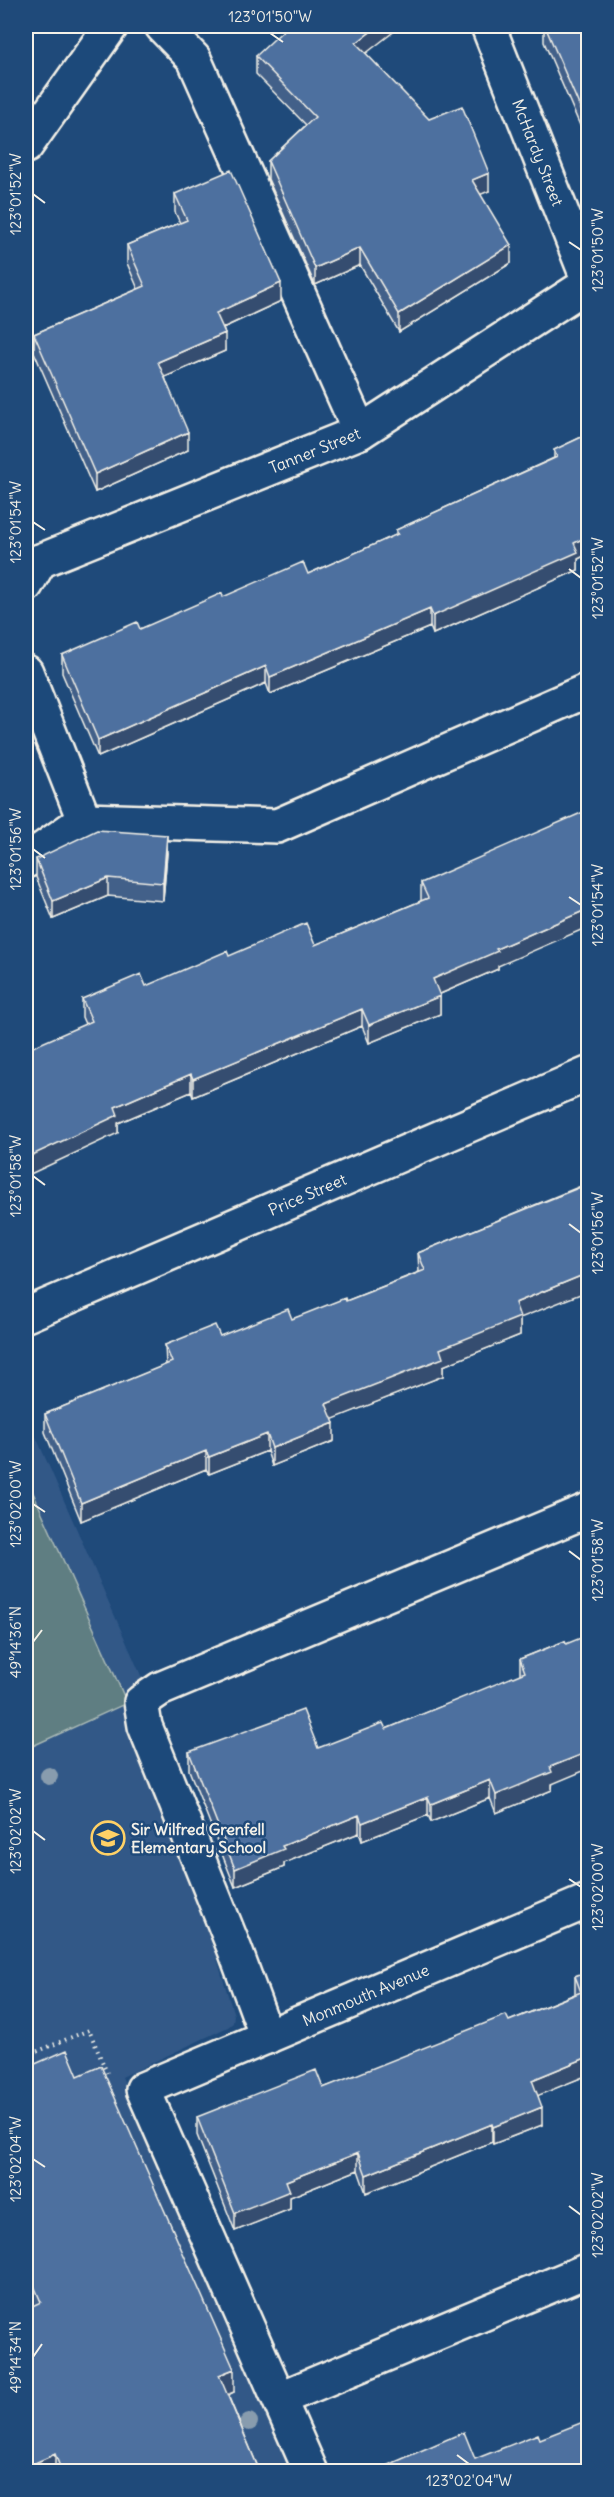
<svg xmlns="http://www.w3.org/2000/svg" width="614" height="2497" viewBox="0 0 614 2497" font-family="Delius,sans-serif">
	<rect width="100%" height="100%" fill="#1f4a7a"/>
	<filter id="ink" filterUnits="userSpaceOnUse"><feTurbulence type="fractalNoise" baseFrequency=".0167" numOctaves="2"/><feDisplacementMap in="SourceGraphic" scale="12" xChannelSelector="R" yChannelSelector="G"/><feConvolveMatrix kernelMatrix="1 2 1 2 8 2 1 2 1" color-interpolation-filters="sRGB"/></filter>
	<g filter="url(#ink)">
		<path fill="#315887" d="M26,1414L143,1680L235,1950L217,1959L234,2015L233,2023L228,2027L122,2077L137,2112L311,2471H26Z"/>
		<path fill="#5e7e82" stroke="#a9b8b5" stroke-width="1.5" d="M26,1477L127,1703L26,1749Z"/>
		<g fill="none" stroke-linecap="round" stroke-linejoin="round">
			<g stroke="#f4f1e8" stroke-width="38">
				<g id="minor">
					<path d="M162,26L194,59L360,432"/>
					<path id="s1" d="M488,26L588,279"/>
					<path d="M26,146L111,26"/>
					<path id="s2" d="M40,561L360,432L588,284"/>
					<path d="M26,585L40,561"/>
					<path d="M26,672L84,820"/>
					<path d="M26,861L84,820L277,826L588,690"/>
					<path id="s3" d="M26,1315L588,1074"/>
					<path d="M267,2037L235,1950L145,1726L141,1702L160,1689L588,1510"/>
					<path d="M281,2398L588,2270"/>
					<path id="s4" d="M311,2472L143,2089L588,1901"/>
				</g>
			</g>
			<path stroke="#f4f1e8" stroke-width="4" stroke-dasharray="1.5 4.5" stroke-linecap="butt" d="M26,2056L89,2030L107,2073"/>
			<use href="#minor" stroke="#1f4a7a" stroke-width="33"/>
		</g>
		<g fill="#889cae">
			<circle cx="49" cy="1776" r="9"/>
			<circle cx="249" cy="2422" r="9"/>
		</g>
		<path fill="#426089" stroke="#f4f1e8" stroke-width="1.5" d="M544,26H588V144L544,42Z
			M365,53L489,191L480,194L511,263L399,332L360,265L315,285L268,179V161L306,125L256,74V56Z
			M175,194L281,301L223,328L225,351L165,377L188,450L95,492L34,352V334L138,289L127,263V245L180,223L175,212Z
			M588,434V554L578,559V570L433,634L430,627L270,694L266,683L98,757L62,673V655L140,629L223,597L308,574L396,535V530L554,458V450Z
			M167,853L163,901L108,896L53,919L36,877V859Z
			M421,883L498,966V969L440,994V1014L369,1043L362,1026L193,1097L191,1092L118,1123V1133L85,1024L82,1017V999L146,986L229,956L315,945L421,901Z
			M588,1179L520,1318V1335L443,1366V1376L332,1419L334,1441L272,1466L267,1451L209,1474L206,1469L81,1521L45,1432V1414L166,1365L165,1345L220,1336L292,1319L346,1301L419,1272L418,1253L581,1186V1182Z
			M565,1641L552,1790L496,1813L490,1798L431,1822L428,1815L362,1841L359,1833L284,1863V1867L235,1887L189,1770V1752L318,1748L386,1729L520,1675V1659Z
			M588,1971V2075L538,2095L542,2125L493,2144L492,2142L366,2193L358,2170L290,2197V2209L235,2231L197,2135V2117L323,2088L509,2021L575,1994V1976Z
			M26,2068L78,2076L234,2392L228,2395L260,2472H26L32,2306L26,2290Z"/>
		<path fill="#364e6f" stroke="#f4f1e8" stroke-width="1.5" d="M378,26H401L356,61V43Z
			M489,173V191L472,198V180Z
			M511,245V263L399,332V314Z
			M360,248V265L315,285V268Z
			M281,283V301L216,331V313Z
			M225,333V351L158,380V362Z
			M188,432V450L95,492V474Z
			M588,536V554L578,559V570L433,634V616L574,543Z
			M430,609V627L270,694V677Z
			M266,666V683L98,757V740Z
			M167,835V853L163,901V883Z
			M108,878V896L53,919V901Z
			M588,909V927L498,966V969L433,997V979L496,949Z
			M440,996V1014L369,1043V1025Z
			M362,1009V1026L193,1097V1079Z
			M191,1074V1092L118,1123V1133L26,1176V1158L115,1107Z
			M588,1273V1291L520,1318V1335L443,1366V1376L326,1422V1404L440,1349L515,1303Z
			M334,1423V1441L272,1466V1448Z
			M267,1434V1451L209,1474V1457Z
			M206,1451V1469L81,1521V1503Z
			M588,1752V1769L552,1784V1790L496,1813V1795L550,1767Z
			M490,1780V1798L431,1822V1804Z
			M428,1797V1815L362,1841V1823Z
			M359,1815V1833L284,1863V1867L235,1887V1869L282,1846Z
			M588,2057V2075L532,2098V2080Z
			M542,2107V2125L493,2144V2127Z
			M492,2124V2142L366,2193V2175Z
			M358,2153V2170L290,2197V2209L235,2231V2213L286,2181Z
			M234,2369V2392L219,2398V2375Z
			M55,2454V2472H26V2467Z"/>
		<path fill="#4d709f" stroke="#f4f1e8" stroke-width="1.5" d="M288,26H378L356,43L429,119L462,106L489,173L472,180L511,245L399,314L360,248L315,268L268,161L315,117L256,56Z
			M545,26H588V126Z
			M231,170L281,283L216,313L225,333L158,362L188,432L95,474L34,334L145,286L127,245L187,220L175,194Z
			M588,434V536L574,543L578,552L433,616L430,609L270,677L266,666L98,740L62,655L137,622L140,629L222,593L223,597L303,562L308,574L398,534L396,530L557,457L554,450Z
			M588,810V909L496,949L498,951L433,979L440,996L369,1025L362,1009L193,1079L191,1074L115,1107L118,1115L26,1158V1050L92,1021L82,999L141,974L146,986L227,951L229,956L306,923L315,945L428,898L421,883Z
			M97,830L167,835L163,883L108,878L53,901L36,859Z
			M588,1179V1273L515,1303L520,1317L440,1349L443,1358L326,1404L334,1423L272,1448L267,1434L209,1457L206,1451L81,1503L45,1414L172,1362L165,1345L215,1325L220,1336L288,1309L292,1319L345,1298L346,1301L425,1270L418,1253L583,1186L581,1182Z
			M588,1635V1752L550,1767L552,1772L496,1795L490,1780L431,1804L428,1797L362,1823L359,1815L282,1846L284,1849L235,1869L189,1752L303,1710L318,1748L383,1723L386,1729L525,1672L520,1659L565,1641L566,1644Z
			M588,1971V2057L532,2080L542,2107L493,2127L492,2124L366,2175L358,2153L286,2181L290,2191L235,2213L197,2117L316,2070L323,2088L506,2015L509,2021L581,1992L575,1976Z
			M67,2050L78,2076L101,2066L234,2369L219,2375L260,2472H62L55,2454L26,2467V2309L41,2302L26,2267V2068Z
			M588,2420V2472H372L464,2432L475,2459L538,2434L540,2439Z"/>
	</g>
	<path fill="none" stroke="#f4f1e8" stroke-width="2" d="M270,33L283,42M33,194L45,203M569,242L581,250M33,522L45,530M569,569L581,578M33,849L45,858M569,897L581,905M33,1176L45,1185M569,1224L581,1233M33,1504L45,1512M569,1551L581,1560M33,1642L42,1630M33,1831L45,1840M569,1879L581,1887M33,2159L45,2167M569,2206L581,2215M33,2357L42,2344M457,2455L469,2464"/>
	<defs>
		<g id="school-ring" transform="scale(1.725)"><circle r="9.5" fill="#1f4a7a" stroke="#ffd166" stroke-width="1.5"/><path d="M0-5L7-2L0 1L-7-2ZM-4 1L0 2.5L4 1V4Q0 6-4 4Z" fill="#ffd166"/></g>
	</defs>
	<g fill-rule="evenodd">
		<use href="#school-ring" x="108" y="1838"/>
	</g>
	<g text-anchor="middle" stroke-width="5" stroke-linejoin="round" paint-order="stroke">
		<g font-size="16" fill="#f4f1e8" stroke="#1f4a7a">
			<text dy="6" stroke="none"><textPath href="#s1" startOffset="136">McHardy Street</textPath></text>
			<text dy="6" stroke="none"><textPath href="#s2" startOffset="296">Tanner Street</textPath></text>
			<text dy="6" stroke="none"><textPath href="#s3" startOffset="306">Price Street</textPath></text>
			<text dy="6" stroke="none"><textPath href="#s4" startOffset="660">Monmouth Avenue</textPath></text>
		</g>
		<g font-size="16" font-weight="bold" fill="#f4f1e8" stroke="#1f4a7a" text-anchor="start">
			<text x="131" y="1835">Sir Wilfred Grenfell<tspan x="131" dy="18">Elementary School</tspan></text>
		</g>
	</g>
	<rect width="614" height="2497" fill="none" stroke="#1f4a7a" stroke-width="66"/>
	<rect x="33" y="33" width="548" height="2431" fill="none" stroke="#f4f1e8" stroke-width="2"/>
	<g font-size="15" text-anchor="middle" fill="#f4f1e8">
		<text x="270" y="22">123°01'50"W</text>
		<text transform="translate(16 194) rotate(-90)" y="5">123°01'52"W</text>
		<text transform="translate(598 250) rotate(-90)" y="5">123°01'50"W</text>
		<text transform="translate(16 522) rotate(-90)" y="5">123°01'54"W</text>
		<text transform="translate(598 578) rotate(-90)" y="5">123°01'52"W</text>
		<text transform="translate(16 849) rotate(-90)" y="5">123°01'56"W</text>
		<text transform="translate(598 905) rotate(-90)" y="5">123°01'54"W</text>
		<text transform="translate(16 1176) rotate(-90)" y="5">123°01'58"W</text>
		<text transform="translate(598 1233) rotate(-90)" y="5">123°01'56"W</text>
		<text transform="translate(16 1504) rotate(-90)" y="5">123°02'00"W</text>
		<text transform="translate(598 1560) rotate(-90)" y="5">123°01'58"W</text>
		<text transform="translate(16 1642) rotate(-90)" y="5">49°14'36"N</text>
		<text transform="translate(16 1831) rotate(-90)" y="5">123°02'02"W</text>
		<text transform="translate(598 1887) rotate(-90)" y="5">123°02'00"W</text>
		<text transform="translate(16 2159) rotate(-90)" y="5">123°02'04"W</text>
		<text transform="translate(598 2215) rotate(-90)" y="5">123°02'02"W</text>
		<text transform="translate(16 2357) rotate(-90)" y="5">49°14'34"N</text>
		<text x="469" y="2486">123°02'04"W</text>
	</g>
</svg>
